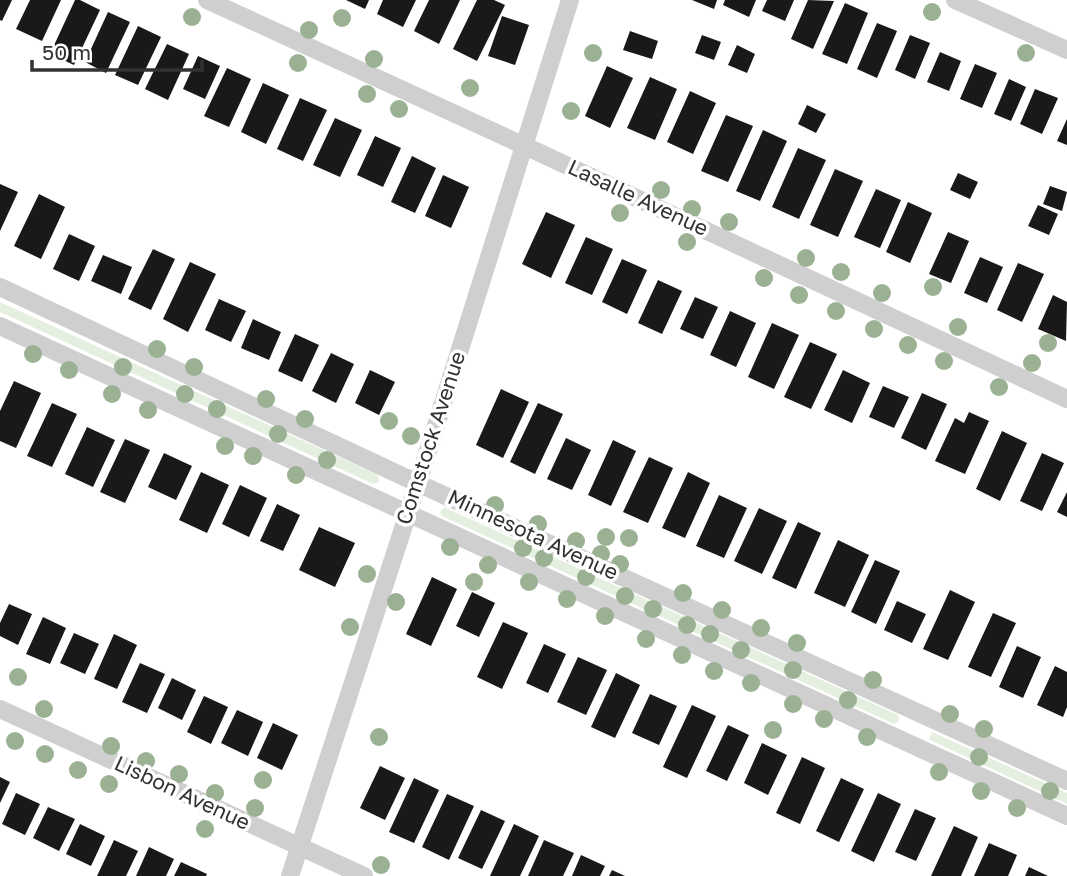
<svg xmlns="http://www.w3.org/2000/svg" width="1067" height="876" viewBox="0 0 1067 876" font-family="'Golos Text',sans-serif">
	<rect width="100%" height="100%" fill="#fff"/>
	<path fill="#e5efe0" d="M0,302L378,475L379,482L373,484L0,312Z
		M444,507L898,715L899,721L894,724L442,516L440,513Z
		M932,732L1067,793V804L932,741L929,739Z"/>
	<path fill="#191919" d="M0,0H12L2,21L0,20Z
		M30,0H61L42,41L16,29Z
		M75,0H80L100,10L74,65L50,54Z
		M346,0H369L365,9Z
		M383,0H416L403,27L377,14Z
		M429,0H460L439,44L414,31Z
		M477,0H494L505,5L477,61L453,49Z
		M692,0H717L714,9Z
		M725,0H756L749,17L723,5Z
		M767,0H794L785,21L762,11Z
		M808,0L834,1L813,49L791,39Z
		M845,3L868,13L847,64L822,54Z
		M108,12L130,22L106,73L85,62Z
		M502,16L529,25L515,65L488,56Z
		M877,23L897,31L877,78L857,69Z
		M138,26L161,37L138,85L115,75Z
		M630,31L658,41L652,59L623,50Z
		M702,35L721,42L714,60L695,53Z
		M910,35L930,43L915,79L895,70Z
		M167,44L189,54L168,100L145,89Z
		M737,45L755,54L747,73L728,65Z
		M940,52L961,61L949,91L927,82Z
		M198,56L220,66L205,99L183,89Z
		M975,64L997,73L982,108L960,99Z
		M607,66L633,78L610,128L585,116Z
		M227,68L251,79L229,127L204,116Z
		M650,77L677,89L655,140L627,128Z
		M1009,79L1026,87L1011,121L994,114Z
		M263,83L289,95L266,144L241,132Z
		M1035,89L1058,98L1042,134L1020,124Z
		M690,91L716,103L693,154L667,142Z
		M300,98L327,110L303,161L277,149Z
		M807,105L826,114L816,133L798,124Z
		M726,115L753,126L728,182L701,171Z
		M335,118L362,130L340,177L313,165Z
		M1067,119V145L1057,141Z
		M763,130L787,141L760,201L736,191Z
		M375,136L401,148L383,187L357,175Z
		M798,148L826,160L799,219L772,207Z
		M412,156L436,168L415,213L391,202Z
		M835,169L863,181L838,237L810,225Z
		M958,173L978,182L970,199L950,190Z
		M443,175L469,187L451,228L425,216Z
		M0,184L18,192L0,231Z
		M1050,186L1067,192L1062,211L1043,204Z
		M876,189L901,200L880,248L854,237Z
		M39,194L65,207L41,259L14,246Z
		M908,202L932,213L910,263L886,252Z
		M1038,205L1058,214L1049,235L1028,226Z
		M546,212L575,225L551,278L522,264Z
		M948,232L969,241L951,283L929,274Z
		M69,234L95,246L79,281L53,269Z
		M586,237L613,249L592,295L565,283Z
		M153,249L175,259L151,310L128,299Z
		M103,255L132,267L121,294L91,281Z
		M980,257L1003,267L987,303L964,293Z
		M622,259L647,270L627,314L602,302Z
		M190,262L216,274L188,332L163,319Z
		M1018,263L1044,274L1022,322L997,310Z
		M658,280L682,291L662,334L638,323Z
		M1053,295L1067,302L1066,341L1038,329Z
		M695,297L718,307L703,339L680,329Z
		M219,299L246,311L231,342L205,330Z
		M730,311L756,323L736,367L710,355Z
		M253,319L281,332L269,360L241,348Z
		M772,323L799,335L774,389L748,377Z
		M295,334L319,345L302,382L278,371Z
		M810,342L837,354L811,409L784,397Z
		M331,353L354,364L336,403L312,391Z
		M370,370L395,382L379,415L355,403Z
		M843,370L870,383L852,423L824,410Z
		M14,381L41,393L16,448L0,441V411Z
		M883,386L909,397L894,428L869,417Z
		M501,389L529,402L503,458L476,445Z
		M922,393L947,404L926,450L901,438Z
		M52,403L77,414L52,467L27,456Z
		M538,403L563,414L535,474L510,462Z
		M969,412L989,421L965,474L935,461L955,418L964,423Z
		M87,427L115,440L93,487L65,474Z
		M1002,431L1027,443L1000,501L976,489Z
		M566,438L591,450L572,490L547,479Z
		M125,439L150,450L125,503L100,492Z
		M613,440L636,451L611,506L588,495Z
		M164,453L192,466L176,500L148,487Z
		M1042,453L1064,463L1042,511L1020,501Z
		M649,457L673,468L648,523L623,512Z
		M201,472L229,485L207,533L179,520Z
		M688,472L710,483L685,538L662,528Z
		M240,485L267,498L249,537L222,524Z
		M1067,492V517L1057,512Z
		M719,495L747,508L724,558L696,546Z
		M277,504L300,515L283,551L260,541Z
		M759,508L787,521L762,574L734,561Z
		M798,522L821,533L796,589L772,578Z
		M319,527L355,543L335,587L299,570Z
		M838,540L869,555L845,607L814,593Z
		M875,560L900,571L876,624L851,612Z
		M432,577L457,589L431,646L406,634Z
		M950,590L975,602L948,660L923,649Z
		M472,592L495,603L479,637L456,626Z
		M897,601L926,614L912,643L884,630Z
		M9,604L32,614L18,645L0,636V623Z
		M993,613L1016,623L991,677L968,667Z
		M43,617L66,628L50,664L26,654Z
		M503,622L528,633L502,689L477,677Z
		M74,633L99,644L85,674L60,663Z
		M114,634L137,645L117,689L94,679Z
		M544,644L566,654L548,693L526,683Z
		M1017,646L1041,657L1023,698L999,687Z
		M578,657L607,670L586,715L557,702Z
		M140,663L165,674L147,713L122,702Z
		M1055,666L1067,672V707L1063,717L1037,705Z
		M616,673L640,685L615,738L591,727Z
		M172,678L196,690L182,720L158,708Z
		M650,694L677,706L659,745L632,733Z
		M204,696L228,707L211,744L187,732Z
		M692,705L716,716L687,778L663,767Z
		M237,710L263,722L248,756L221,743Z
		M273,723L298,735L282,770L257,758Z
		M728,725L749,735L727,781L706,771Z
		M762,743L787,755L768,795L744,783Z
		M802,757L825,768L800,824L776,813Z
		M380,766L405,778L385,820L360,808Z
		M0,777L10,782L0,803Z
		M414,778L439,790L414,843L389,832Z
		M841,778L864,789L839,842L816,831Z
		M16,793L40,804L25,835L2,824Z
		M878,793L901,804L874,862L851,851Z
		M447,794L474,806L449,860L422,847Z
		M48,807L75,819L59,851L33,838Z
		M915,809L936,818L916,861L895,852Z
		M481,810L505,821L482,869L458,858Z
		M80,824L105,836L91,866L66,854Z
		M514,824L539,836L520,876H490Z
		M954,826L978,837L961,876H931Z
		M114,840L138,851L126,876H97Z
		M544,840L574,853L563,876H528Z
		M989,843L1017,855L1008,876H974Z
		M149,847L174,859L166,876H136Z
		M581,855L605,866L600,876H572Z
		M181,862L207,874L206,876H174Z
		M1029,867L1048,876H1025Z
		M612,870L625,876H609Z"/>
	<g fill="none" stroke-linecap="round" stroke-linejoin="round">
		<path stroke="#cfcfcf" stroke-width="18" d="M207,0L540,153L1067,399
			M955,0L1067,50
			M0,287L400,475L1067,781
			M0,326L1067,816
			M0,709L364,876
			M290,876L422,470L570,0"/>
	</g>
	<g fill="#9bb193">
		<circle cx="932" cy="12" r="9"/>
		<circle cx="192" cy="17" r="9"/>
		<circle cx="342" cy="18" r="9"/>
		<circle cx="309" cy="30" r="9"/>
		<circle cx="593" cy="53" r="9"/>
		<circle cx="1026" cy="53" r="9"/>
		<circle cx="374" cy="59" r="9"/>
		<circle cx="298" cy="63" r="9"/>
		<circle cx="470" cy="88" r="9"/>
		<circle cx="367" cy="94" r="9"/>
		<circle cx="399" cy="109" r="9"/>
		<circle cx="571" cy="111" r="9"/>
		<circle cx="661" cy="190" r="9"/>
		<circle cx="692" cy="209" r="9"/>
		<circle cx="620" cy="213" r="9"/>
		<circle cx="729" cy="222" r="9"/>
		<circle cx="687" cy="242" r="9"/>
		<circle cx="806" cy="258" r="9"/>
		<circle cx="841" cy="272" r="9"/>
		<circle cx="764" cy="278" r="9"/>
		<circle cx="933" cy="287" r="9"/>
		<circle cx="882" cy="293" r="9"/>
		<circle cx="799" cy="295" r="9"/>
		<circle cx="836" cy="311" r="9"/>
		<circle cx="958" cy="327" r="9"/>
		<circle cx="874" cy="329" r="9"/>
		<circle cx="1048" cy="343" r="9"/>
		<circle cx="908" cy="345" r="9"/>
		<circle cx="157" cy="349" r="9"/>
		<circle cx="33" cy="354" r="9"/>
		<circle cx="944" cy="361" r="9"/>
		<circle cx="1032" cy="363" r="9"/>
		<circle cx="123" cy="367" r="9"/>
		<circle cx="194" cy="367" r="9"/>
		<circle cx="69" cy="370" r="9"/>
		<circle cx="999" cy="387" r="9"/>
		<circle cx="112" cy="394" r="9"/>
		<circle cx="185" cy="394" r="9"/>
		<circle cx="266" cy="399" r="9"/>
		<circle cx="217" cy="409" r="9"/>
		<circle cx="148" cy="410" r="9"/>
		<circle cx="305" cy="419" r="9"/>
		<circle cx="389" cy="421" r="9"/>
		<circle cx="278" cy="434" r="9"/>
		<circle cx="411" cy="436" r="9"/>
		<circle cx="225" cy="446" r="9"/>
		<circle cx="253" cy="456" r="9"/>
		<circle cx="327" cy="460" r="9"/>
		<circle cx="296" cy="475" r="9"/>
		<circle cx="495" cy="505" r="9"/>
		<circle cx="538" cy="524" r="9"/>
		<circle cx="606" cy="537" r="9"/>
		<circle cx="629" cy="538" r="9"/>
		<circle cx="576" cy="541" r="9"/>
		<circle cx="450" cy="547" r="9"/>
		<circle cx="523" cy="548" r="9"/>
		<circle cx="601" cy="554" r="9"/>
		<circle cx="544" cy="558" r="9"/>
		<circle cx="620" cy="564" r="9"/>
		<circle cx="488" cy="565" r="9"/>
		<circle cx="367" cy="574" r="9"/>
		<circle cx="586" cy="577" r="9"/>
		<circle cx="474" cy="582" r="9"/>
		<circle cx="529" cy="582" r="9"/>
		<circle cx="683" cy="593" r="9"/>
		<circle cx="625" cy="596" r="9"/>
		<circle cx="567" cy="599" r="9"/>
		<circle cx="396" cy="602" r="9"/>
		<circle cx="653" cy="609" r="9"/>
		<circle cx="722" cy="610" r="9"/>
		<circle cx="605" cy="616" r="9"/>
		<circle cx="687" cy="625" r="9"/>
		<circle cx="350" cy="627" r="9"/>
		<circle cx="761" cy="628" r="9"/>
		<circle cx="710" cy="634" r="9"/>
		<circle cx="646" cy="639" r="9"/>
		<circle cx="797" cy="643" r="9"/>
		<circle cx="741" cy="650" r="9"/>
		<circle cx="682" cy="655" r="9"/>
		<circle cx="793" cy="670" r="9"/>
		<circle cx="714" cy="671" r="9"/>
		<circle cx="18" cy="677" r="9"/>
		<circle cx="873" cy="680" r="9"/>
		<circle cx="751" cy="683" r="9"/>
		<circle cx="848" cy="700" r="9"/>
		<circle cx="793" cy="704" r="9"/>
		<circle cx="44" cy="709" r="9"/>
		<circle cx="950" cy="714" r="9"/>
		<circle cx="824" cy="719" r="9"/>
		<circle cx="984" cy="729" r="9"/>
		<circle cx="773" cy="730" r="9"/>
		<circle cx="379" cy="737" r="9"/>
		<circle cx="867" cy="737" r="9"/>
		<circle cx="15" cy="741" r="9"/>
		<circle cx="111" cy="746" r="9"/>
		<circle cx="45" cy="754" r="9"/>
		<circle cx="979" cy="757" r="9"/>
		<circle cx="146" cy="761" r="9"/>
		<circle cx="78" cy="770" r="9"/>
		<circle cx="939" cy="772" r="9"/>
		<circle cx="179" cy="774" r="9"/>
		<circle cx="263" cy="780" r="9"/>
		<circle cx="109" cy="784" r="9"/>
		<circle cx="981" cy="791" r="9"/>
		<circle cx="1050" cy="791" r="9"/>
		<circle cx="215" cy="793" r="9"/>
		<circle cx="255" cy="808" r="9"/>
		<circle cx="1017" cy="808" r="9"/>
		<circle cx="205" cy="829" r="9"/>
		<circle cx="381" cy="865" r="9"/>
	</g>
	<g text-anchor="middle" stroke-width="7" stroke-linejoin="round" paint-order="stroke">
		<g font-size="21" fill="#323232" stroke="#fff">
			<text transform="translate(638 198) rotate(25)" y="7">Lasalle Avenue</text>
			<text transform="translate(431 438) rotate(-72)" y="7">Comstock Avenue</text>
			<text transform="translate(533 535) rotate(25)" y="7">Minnesota Avenue</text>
			<text transform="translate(182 793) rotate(25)" y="7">Lisbon Avenue</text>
		</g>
	</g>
	<path d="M32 60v10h170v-10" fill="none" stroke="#323232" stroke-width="3.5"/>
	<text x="42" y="60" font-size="21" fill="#323232" stroke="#ffffff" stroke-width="5" paint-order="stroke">50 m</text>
</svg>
